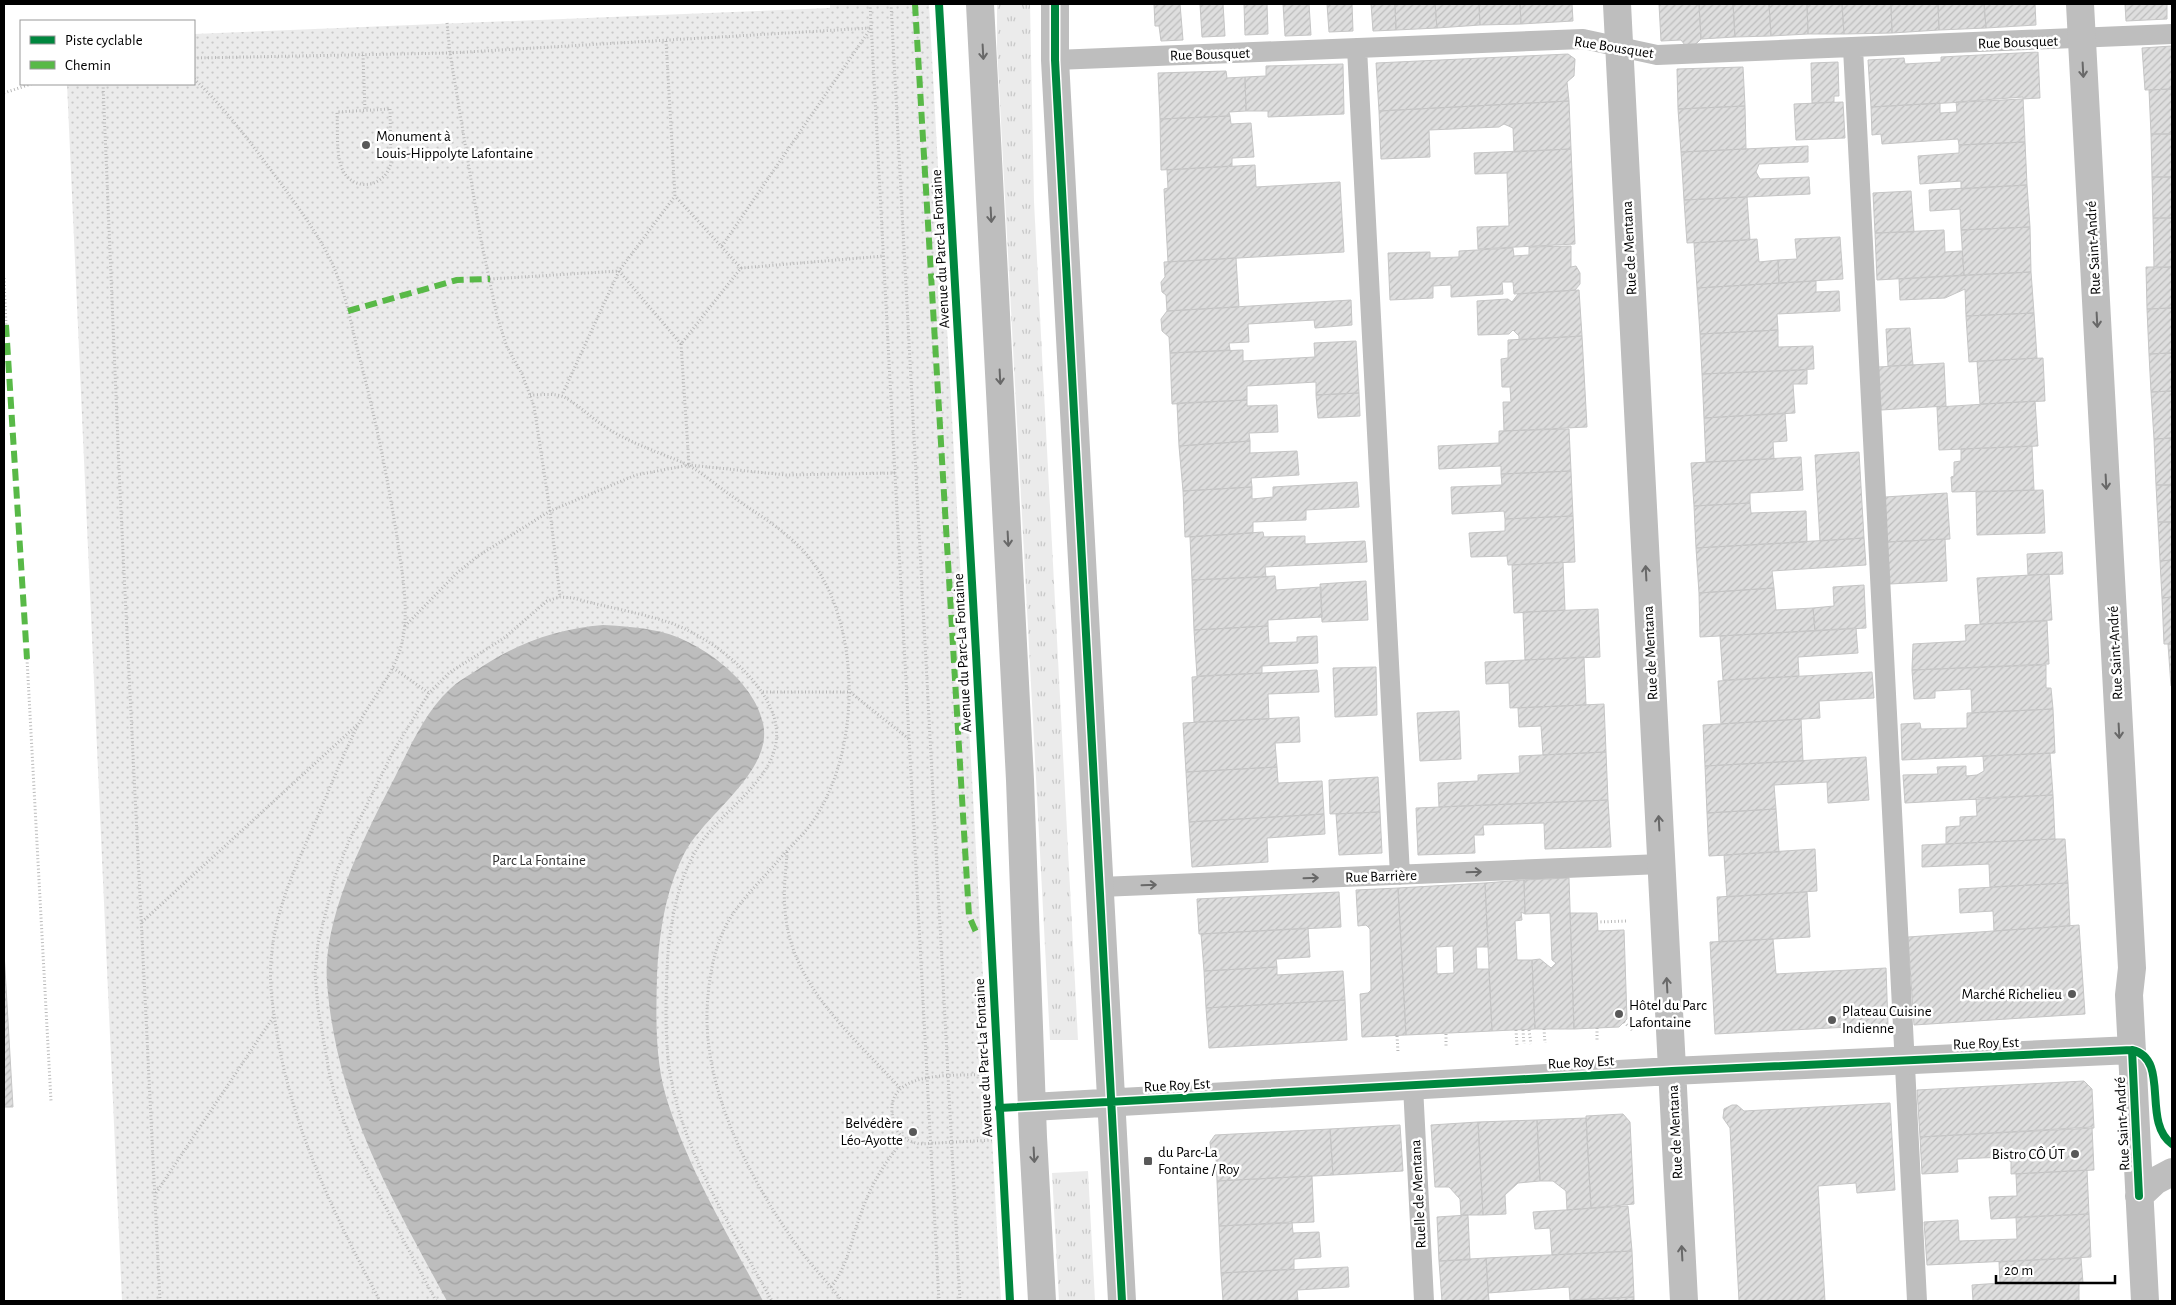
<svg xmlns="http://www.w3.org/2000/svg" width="2176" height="1305" viewBox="0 0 2176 1305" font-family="'Alegreya Sans',sans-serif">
	<defs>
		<pattern id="grass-tufts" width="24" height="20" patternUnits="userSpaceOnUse" patternTransform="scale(1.25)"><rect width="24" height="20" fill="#ebebeb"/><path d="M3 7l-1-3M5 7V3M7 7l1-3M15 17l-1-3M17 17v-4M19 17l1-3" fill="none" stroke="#c8c8c8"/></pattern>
		<pattern id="park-dots" width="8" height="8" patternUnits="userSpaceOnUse" patternTransform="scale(1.25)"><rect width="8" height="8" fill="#ebebeb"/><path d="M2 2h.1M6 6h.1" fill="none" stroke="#c8c8c8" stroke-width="1.8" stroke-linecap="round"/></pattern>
		<pattern id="water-waves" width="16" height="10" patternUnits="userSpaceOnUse" patternTransform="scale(1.25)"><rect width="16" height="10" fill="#bdbdbd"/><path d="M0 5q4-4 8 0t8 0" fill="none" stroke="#a1a1a1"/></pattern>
		<pattern id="building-hatch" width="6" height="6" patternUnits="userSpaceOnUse" patternTransform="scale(1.25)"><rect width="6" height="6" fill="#dedede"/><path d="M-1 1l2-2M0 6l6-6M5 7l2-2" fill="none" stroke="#bdbdbd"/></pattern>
	</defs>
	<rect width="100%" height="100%" fill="#fff"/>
	<path fill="url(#grass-tufts)" d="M997,4H1030L1034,202L1078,1040H1050L997,48Z
		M1088,1171L1095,1301H1059L1052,1173Z"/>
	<path fill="url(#park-dots)" d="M830,4H929L1001,1301H122L67,84H194V34L830,8Z"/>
	<path fill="url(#water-waves)" d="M603,625C621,626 639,627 657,631C698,639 754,680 763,723C774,772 705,813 684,854C665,892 659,934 657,976C656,1014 655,1056 665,1093C686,1166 728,1234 763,1301H447C391,1197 336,1104 327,982C322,918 366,833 395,777C410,747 425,712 450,689C457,682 466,677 474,672C514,644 555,629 603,625Z"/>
	<path fill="url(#building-hatch)" stroke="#c6c6c6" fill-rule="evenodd" d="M1154,4H1180L1183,40L1161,41L1159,26H1155Z
		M1200,4H1223L1225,36L1202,37Z
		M1244,4H1267L1268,34L1245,35Z
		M1283,4H1309L1311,35L1285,36Z
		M1327,4H1352L1353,31L1329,32Z
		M1371,4H1395L1396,30L1373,31Z
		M1395,4H1435L1437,28L1396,30Z
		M1435,4H1479L1480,25L1437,28Z
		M1479,4H1520L1521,24L1480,25Z
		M1520,4H1572L1573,21L1521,24Z
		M1659,4H1699L1701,39L1696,44L1685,45L1681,40L1661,41Z
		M1699,4H1733L1735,37L1701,39Z
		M1733,4H1769L1771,36L1735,37Z
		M1769,4H1807L1808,34L1771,36Z
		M1807,4H1842L1844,34H1808Z
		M1842,4H1891L1892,33L1844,34Z
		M1891,4H1938L1939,30L1892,33Z
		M1938,4H1984L1986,28L1939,30Z
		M1984,4H2035L2036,25L1986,28Z
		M2125,4H2167V19L2126,21Z
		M2172,46V89L2145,90L2142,48Z
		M2038,52L2040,98L1871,107L1868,60L1904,58L1905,64L1941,62V57Z
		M1568,54L1575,59L1574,76L1567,82L1569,101L1379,111L1376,63Z
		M1838,62L1839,96H1834V102L1812,103L1811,63Z
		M1343,64L1344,114L1268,117V111H1246L1245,77L1266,76V66Z
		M1743,67L1745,106L1678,109L1677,69Z
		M1226,71L1227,78L1245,77L1246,111L1229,112L1230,116L1160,119L1158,73Z
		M2172,89V134H2151L2149,90Z
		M2023,97L2025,142L1959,145L1958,139L1882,144L1881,134L1872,135L1871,107L1940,103V113L1957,112L1956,102Z
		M1569,101L1571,149L1514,152L1513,128L1504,124L1499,127L1429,130L1430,157L1381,159L1379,111Z
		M1843,102L1845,138L1796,140L1794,104Z
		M1745,106L1746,149L1681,152L1678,109Z
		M1230,116L1231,124L1251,123L1254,157L1232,158V166L1161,170L1160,119Z
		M2151,134H2172V177H2152Z
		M2025,142L2027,185L1961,189V181L1920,184L1918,156L1959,153V145Z
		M1808,146V162L1759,164L1756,172L1760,179L1809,177L1810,194L1684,200L1681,152Z
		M1571,149L1575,244L1478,249L1477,227L1509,226L1507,173L1475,174L1474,153Z
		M1255,165L1256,187L1340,182L1344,252L1168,262L1164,189L1168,188L1167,170Z
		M2152,177H2172V218H2153Z
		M2027,185L2030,227L1961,230L1960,209L1930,211L1929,190Z
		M1911,191L1914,232L1875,233L1873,193Z
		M1747,197L1750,240L1687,243L1684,200Z
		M2153,218H2172V267L2154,268Z
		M2030,227L2031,272L1964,275L1961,230Z
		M1944,230L1945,252L1962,251L1964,275L1877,280L1875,233Z
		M1840,237L1843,279L1779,283L1778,260L1797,259L1795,239Z
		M1757,239L1759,262L1778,260L1779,283L1697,288L1694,243Z
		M1571,246V267L1576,266L1580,273V284L1575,290L1514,294L1513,282H1502L1503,294L1451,297V285L1433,286V298L1390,300L1388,253L1430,252V258L1459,257V251L1513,248L1514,256L1529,255V247Z
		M1236,258L1239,307L1167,311L1166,295L1162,292L1161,282L1165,277L1164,262Z
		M2146,267H2172V308L2147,309Z
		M2031,272L2034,313L1966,316L1965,289L1945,298L1900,300L1899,279Z
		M1816,281V292L1839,291L1840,311L1777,314L1778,330L1700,334L1697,288Z
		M1579,290L1582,336L1519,340V336L1513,330L1509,334L1478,335L1477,301L1508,299L1512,302L1518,294Z
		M1351,300L1352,325L1315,328L1314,320L1248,324L1249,342L1229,343L1230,350L1170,353L1169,337L1162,331L1161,319L1167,311Z
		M2172,308V353L2149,354L2147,309Z
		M2034,313L2037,358L1969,362L1966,316Z
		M1910,328L1913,365L1888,366L1886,329Z
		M1778,330V347L1813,346L1814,369L1702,374L1700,334Z
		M1582,336L1587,427L1504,431L1503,402H1511L1510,387H1502L1501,359L1508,358V340Z
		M1356,341L1359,393L1316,395V382L1247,386V400L1172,404L1170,353L1243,350V361L1315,357L1314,343Z
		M2172,353V391L2151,392L2149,354Z
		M2043,358L2045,401L1980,404L1977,361Z
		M1944,363L1946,406L1881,410L1878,367Z
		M1807,370V384H1793L1795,413L1704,418L1702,374Z
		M2172,391V438L2154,439L2151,392Z
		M1359,393L1360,416L1318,418L1316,395Z
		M1247,400V406L1277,405L1278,432L1249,433L1250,441L1179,446L1177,403Z
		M2035,401L2038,446L1939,450L1937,407Z
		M1785,413L1787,441L1773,442L1774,459L1706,462L1704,418Z
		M1569,429L1571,471L1501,474V466L1439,469L1438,446L1499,443V431Z
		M2172,438V485H2156L2154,439Z
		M1250,441V453L1297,451L1299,475L1251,478L1252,487L1183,491L1179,446Z
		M2032,446L2034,490L1952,492L1951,477L1954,476V462L1961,461V449Z
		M1859,452L1864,538L1820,541L1815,455Z
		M1801,457L1803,490L1750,493V503L1694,506L1691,463Z
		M1571,471L1573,516L1505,519L1504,511L1452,514L1451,487L1502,485L1501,474Z
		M1357,482L1359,507L1306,510V520L1253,522V533L1185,537L1183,491L1252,487V499L1273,497V487Z
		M2156,485H2172V522H2158Z
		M2043,490L2045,533L1977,535L1976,492Z
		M1947,493L1950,539L1887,542L1885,497Z
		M1750,503L1751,513L1806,511L1807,542L1696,548L1694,506Z
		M1573,516L1575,562L1508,565L1507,556L1471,557L1469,533L1505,531V519Z
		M2158,522H2172V560L2160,561Z
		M1263,532L1264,537L1305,536V544L1365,541L1367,562L1265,567L1266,577L1192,580L1190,537Z
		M1864,538L1866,565L1772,571L1774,588L1699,593L1696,548Z
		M1945,539L1947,581L1890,584L1887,542Z
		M2062,552L2063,574L2028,575L2027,554Z
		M2172,560V597L2162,598L2160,561Z
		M1563,562L1565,610L1514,613L1512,565Z
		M2049,574L2052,620L1980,624L1977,578Z
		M1275,576L1276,590L1321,587L1322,617L1268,620V626L1194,630L1192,580Z
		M1366,581L1368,620L1322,622L1320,584Z
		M1864,585L1866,628L1815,631L1813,608L1834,606L1833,587Z
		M1774,588L1776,610L1813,608L1815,631L1700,637L1699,593Z
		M2172,597V644H2164L2162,598Z
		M1598,609L1600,657L1525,660L1523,612Z
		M2047,621L2049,664L1912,670L1913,644L1966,641L1965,625Z
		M1268,626L1269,643L1297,642V637L1317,636L1318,663L1262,666V673L1197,676L1194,630Z
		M1856,628L1858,653L1798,657L1799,676L1723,680L1720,636Z
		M2168,644H2172V686H2171Z
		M1584,657L1586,705L1510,708L1509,683L1486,684L1485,662Z
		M2046,665V688H2051L2053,709L1972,713L1971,689L1935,691V698L1914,699L1912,670Z
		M1376,667L1377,715L1335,717L1333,668Z
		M1317,670L1319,692L1268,694L1269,719L1194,722L1192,677Z
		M1872,672L1874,698L1819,701L1820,718L1721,724L1718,681Z
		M1604,704L1606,752L1543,755L1541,726L1519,727L1518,708Z
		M2053,709L2055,753L1902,760L1901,724L1920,723L1921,729L1967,728V713Z
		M1459,711L1461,759L1420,761L1417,713Z
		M1299,717L1300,742L1275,743L1277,767L1186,772L1183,723Z
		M1801,719L1803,761L1705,766L1703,725Z
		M1606,752L1608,800L1439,807L1438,783L1478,781V775L1520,773L1519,756Z
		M2050,753L2053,795L1905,803L1903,775L1938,774L1937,767L1966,766V776L1977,775L1984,771L1983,756Z
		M1866,757L1869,800L1828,803L1827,782L1774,785L1776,809L1707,813L1705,766Z
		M1277,767L1278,783L1322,781L1324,814L1189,822L1186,772Z
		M1378,777L1380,812L1330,814L1329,780Z
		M2053,795L2055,839L1946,844V827L1960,826V817L1977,816L1976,798Z
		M1608,800L1611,847L1545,849L1544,823L1483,825L1484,835H1474L1475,853L1418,855L1416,808Z
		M1776,809L1779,852L1709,856L1707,813Z
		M1380,812L1382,853L1339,855L1336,814Z
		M1324,814L1325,834L1267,838L1268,862L1192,867L1189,822Z
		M2055,839H2065L2068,883L1990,887L1989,864L1922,867V845Z
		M1815,849L1817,891L1727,897L1724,855Z
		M1569,878L1574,1029H1535L1532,960L1540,959L1551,968L1556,963L1552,960L1550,913L1525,914L1524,880Z
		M1524,880L1525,914L1521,912L1522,920L1515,921L1517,960H1532L1535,1029L1492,1031L1485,883Z
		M1485,883L1488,947H1476L1477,969H1489L1492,1031L1406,1035L1398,888ZM1453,946L1454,973L1437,974L1436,947Z
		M2068,883L2070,926L1994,931L1993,911L1960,913L1959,889Z
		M1398,888L1406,1035L1362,1037L1360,994L1368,993L1371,990L1370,929L1366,925L1358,926L1356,890Z
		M1339,892L1341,927L1199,934L1197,899Z
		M1807,892L1810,937L1719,942L1717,897Z
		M1570,913H1597L1598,931L1624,930L1627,1019L1619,1027L1574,1029Z
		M2079,925L2085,1014L1914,1025L1908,937Z
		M1308,928L1310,957L1276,959L1277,967L1204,971L1201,934Z
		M1773,939L1776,974L1886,968L1888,1025L1715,1034L1710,942Z
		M4,952L13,1107H4Z
		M1277,967V975L1343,971L1345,1000L1206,1008L1204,971Z
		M1345,1000L1347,1040L1209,1048L1206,1008Z
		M2084,1081L2092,1089L2094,1128L1920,1137L1917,1090Z
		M1890,1103L1895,1190L1857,1193L1856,1183L1818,1186L1825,1301H1739L1730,1128L1723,1118L1724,1109L1732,1105H1737L1744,1111Z
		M1623,1114L1630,1122L1634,1204L1591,1208L1586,1116Z
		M1586,1118L1591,1208L1567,1210L1566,1191L1553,1181H1540L1537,1120Z
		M1537,1120L1540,1181L1518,1183L1505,1195L1506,1214L1483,1215L1478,1122Z
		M1478,1122L1483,1215H1461L1460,1199L1449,1187H1435L1431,1125Z
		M1400,1125L1403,1171L1333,1175L1330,1129Z
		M2092,1127L2094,1170L2011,1174V1162L2005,1157L1957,1159L1958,1172L1922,1174L1920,1137Z
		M1330,1129L1333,1175L1217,1181L1216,1157L1211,1152L1210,1142L1215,1135Z
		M2087,1170L2089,1214L1991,1219L1989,1197L2017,1196L2016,1174Z
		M1312,1176L1314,1222L1219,1226L1217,1181Z
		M1628,1206L1632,1251L1552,1255L1550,1228L1535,1229L1533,1212Z
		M2089,1214L2091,1257L1927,1265L1924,1222L1958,1220L1959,1241L2017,1239L2016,1217Z
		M1468,1215L1470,1260L1439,1261L1437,1217Z
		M1292,1222L1293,1233L1319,1232L1321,1257L1294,1259V1269L1221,1273L1219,1226Z
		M1632,1251L1634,1297L1570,1300L1569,1287L1488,1293L1486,1258Z
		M1486,1258L1489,1301H1442L1439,1261Z
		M2081,1258L2083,1283H2079V1301H1973L1972,1285L2000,1283L1999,1262Z
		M1348,1267L1349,1287L1297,1290L1298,1301H1223L1221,1273Z
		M1634,1297V1301H1570V1300Z"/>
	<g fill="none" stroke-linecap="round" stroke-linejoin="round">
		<path stroke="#b9b9b9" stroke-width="3" stroke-dasharray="1 2.5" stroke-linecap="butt" d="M870,4L939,1301
			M891,4L960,1301
			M447,23L450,53L481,240L497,316L507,347L522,374L534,406L550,511L560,597
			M666,41L675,196L741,268L681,344L619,271L675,196
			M363,55L365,110
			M194,58L450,53L871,28
			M194,79C223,106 247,138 271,170C292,199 314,227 330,259C344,287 350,318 357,348C374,411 387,474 397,537C402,573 411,614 400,650C391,678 371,700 358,725C342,757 329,790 315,823C295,868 274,912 271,962C269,984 273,1007 276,1028C291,1126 334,1215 380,1301
			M103,84L120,491L160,1301
			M4,93L31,84
			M390,109L391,163C385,189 350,193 341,166C336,151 338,129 337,112Z
			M722,246L871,28
			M741,268L884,256
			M4,278L6,325
			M490,279L619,271L562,395
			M681,344L689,465
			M530,395C540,395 556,393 564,397C581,406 595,422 612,431C635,445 661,453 686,464C701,472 715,484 729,494C755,513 786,530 807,555C863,623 862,753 811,824C803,835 793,844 784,854C765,877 734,905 723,932C712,956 708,986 707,1012C705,1093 751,1182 798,1247C811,1266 828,1282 842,1301
			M405,626L458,572L478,556L550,511L636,475L689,465L786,475L896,473
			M27,659L51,1101
			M393,668L429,693
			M763,692H850L910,740
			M787,852C786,871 783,890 785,909C789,984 854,1037 900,1088
			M142,922L357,725
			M1597,922L1628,921
			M1624,1022L1632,1030
			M1597,1028V1040
			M1544,1029L1545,1043
			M1516,1030L1517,1045
			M1523,1030L1524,1044
			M1529,1030L1531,1044
			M1446,1034V1048
			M1397,1036L1398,1052
			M989,1074C956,1077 878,1067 894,1123C897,1136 907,1141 919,1144L992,1140
			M156,1193L274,1016
			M831,1287C848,1265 851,1241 860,1216C870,1187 884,1162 905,1139
			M436,1301L354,1148L337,1102L330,1077L318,1008L315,974L318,943L335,876L349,841L393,752L429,693L449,673L504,638L547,601L560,597L573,598C605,607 637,612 668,622C709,636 761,675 774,717C791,774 721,807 697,849C676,883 669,930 667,969C666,998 665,1028 668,1058C677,1144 731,1227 772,1301"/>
		<path stroke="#bebebe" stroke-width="20" d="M1357,48L1400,875
			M1853,48L1917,1301
			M1055,60L1583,39L1657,55L2172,34
			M1100,887L1661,864
			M1413,1086L1424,1301"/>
		<path stroke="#bebebe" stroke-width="28" d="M980,4L1020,780L1033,1137L1042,1301
			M1055,4V60L1122,1301
			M1617,4L1684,1301
			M2080,4L2132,968L2129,995L2145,1301
			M1032,1107L1672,1071L2132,1050
			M2139,1196L2155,1181L2172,1172"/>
		<path stroke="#58b947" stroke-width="6" stroke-dasharray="12 6" stroke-linecap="butt" d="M915,4L969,916L976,932
			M348,311L457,280L490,279
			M6,325L27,659"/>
		<g stroke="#fff" stroke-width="11">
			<path id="cycleway" d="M939,4L976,653L1010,1301
				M1055,4V60L1122,1301
				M2132,1050L2139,1196
				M999,1108L1672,1071L2132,1050C2171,1059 2141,1122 2172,1144"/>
		</g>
		<use href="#cycleway" stroke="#00873e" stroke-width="8"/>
	</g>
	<defs><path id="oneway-shaft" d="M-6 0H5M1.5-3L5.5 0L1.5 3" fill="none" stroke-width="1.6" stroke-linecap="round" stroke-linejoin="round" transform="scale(1.25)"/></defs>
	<g stroke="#686868">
		<use href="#oneway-shaft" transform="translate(983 52) rotate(87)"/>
		<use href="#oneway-shaft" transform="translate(2083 70) rotate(87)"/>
		<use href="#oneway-shaft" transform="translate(991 215) rotate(87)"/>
		<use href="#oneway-shaft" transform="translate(2097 320) rotate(87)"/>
		<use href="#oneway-shaft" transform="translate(1000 377) rotate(87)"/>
		<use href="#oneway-shaft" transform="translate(2106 482) rotate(87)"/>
		<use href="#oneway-shaft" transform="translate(1008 539) rotate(87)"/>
		<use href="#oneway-shaft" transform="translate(1646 573) rotate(-93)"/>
		<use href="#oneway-shaft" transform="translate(2119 731) rotate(87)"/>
		<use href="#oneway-shaft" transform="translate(1659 823) rotate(-93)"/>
		<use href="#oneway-shaft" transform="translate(1474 872) rotate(-2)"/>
		<use href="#oneway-shaft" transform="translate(1311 878) rotate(-2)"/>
		<use href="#oneway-shaft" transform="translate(1149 885) rotate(-2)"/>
		<use href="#oneway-shaft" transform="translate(1667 985) rotate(-93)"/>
		<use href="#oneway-shaft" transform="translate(1034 1155) rotate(87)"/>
		<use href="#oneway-shaft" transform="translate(1682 1253) rotate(-93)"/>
	</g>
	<g fill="#595959" stroke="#fff" stroke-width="2">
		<circle cx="366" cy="145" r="5"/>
		<circle cx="2072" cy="994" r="5"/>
		<circle cx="1619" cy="1014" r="5"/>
		<circle cx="1832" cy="1020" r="5"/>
		<circle cx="913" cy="1132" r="5"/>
		<circle cx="2075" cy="1154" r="5"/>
		<rect x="1143" y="1156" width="10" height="10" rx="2.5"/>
	</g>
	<g text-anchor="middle" stroke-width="5" stroke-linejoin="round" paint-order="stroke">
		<g font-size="15" fill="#000" stroke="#fff">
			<text transform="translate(2018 42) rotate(-2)" y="5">Rue Bousquet</text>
			<text transform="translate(1614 47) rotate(9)" y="5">Rue Bousquet</text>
			<text transform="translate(1210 54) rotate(-2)" y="5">Rue Bousquet</text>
			<text transform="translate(1629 248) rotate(-93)" y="5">Rue de Mentana</text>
			<text transform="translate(2093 248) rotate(-93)" y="5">Rue Saint-André</text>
			<text transform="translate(940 249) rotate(-93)" y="5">Avenue du Parc-La Fontaine</text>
			<text transform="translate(962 653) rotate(-93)" y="5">Avenue du Parc-La Fontaine</text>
			<text transform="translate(1650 653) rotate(-93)" y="5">Rue de Mentana</text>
			<text transform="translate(2115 653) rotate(-93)" y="5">Rue Saint-André</text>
			<text transform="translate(1381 876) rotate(-2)" y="5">Rue Barrière</text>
			<text transform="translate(1986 1043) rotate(-2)" y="5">Rue Roy Est</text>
			<text transform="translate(983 1058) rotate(-93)" y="5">Avenue du Parc-La Fontaine</text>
			<text transform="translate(1581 1062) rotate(-3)" y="5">Rue Roy Est</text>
			<text transform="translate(1177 1085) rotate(-3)" y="5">Rue Roy Est</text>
			<text transform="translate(2122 1124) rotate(-93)" y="5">Rue Saint-André</text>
			<text transform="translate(1675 1132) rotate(-93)" y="5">Rue de Mentana</text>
			<text transform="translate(1418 1194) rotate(-93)" y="5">Ruelle de Mentana</text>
		</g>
		<g font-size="15" fill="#000" stroke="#fff" text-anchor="start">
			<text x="376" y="141">Monument à<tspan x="376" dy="17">Louis-Hippolyte Lafontaine</tspan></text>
			<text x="2062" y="999" text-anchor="end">Marché Richelieu</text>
			<text x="1629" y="1010">Hôtel du Parc<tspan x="1629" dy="17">Lafontaine</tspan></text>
			<text x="1842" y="1016">Plateau Cuisine<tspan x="1842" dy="17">Indienne</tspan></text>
			<text x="903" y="1128" text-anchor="end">Belvédère<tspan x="903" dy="17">Léo-Ayotte</tspan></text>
			<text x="1158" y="1157">du Parc-La<tspan x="1158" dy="17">Fontaine / Roy</tspan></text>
			<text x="2065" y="1159" text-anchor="end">Bistro CÔ ÚT</text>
		</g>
		<g font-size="15" fill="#313131" stroke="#fff">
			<text x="539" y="865">Parc La Fontaine</text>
		</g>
	</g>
	<rect width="2176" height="1305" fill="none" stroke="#000000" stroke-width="10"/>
	<rect x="20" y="20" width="175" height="65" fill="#ffffff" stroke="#999999"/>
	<rect x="30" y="36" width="25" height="8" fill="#00873e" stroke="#999999"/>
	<text x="65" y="45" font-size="15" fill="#000000">Piste cyclable</text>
	<rect x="30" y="61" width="25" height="8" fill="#58b947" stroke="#999999"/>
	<text x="65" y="70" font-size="15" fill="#000000">Chemin</text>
	<path d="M1996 1275v8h119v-8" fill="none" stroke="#000000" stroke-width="2.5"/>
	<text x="2004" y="1275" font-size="15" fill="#000000" stroke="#ffffff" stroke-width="4" paint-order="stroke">20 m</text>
</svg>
